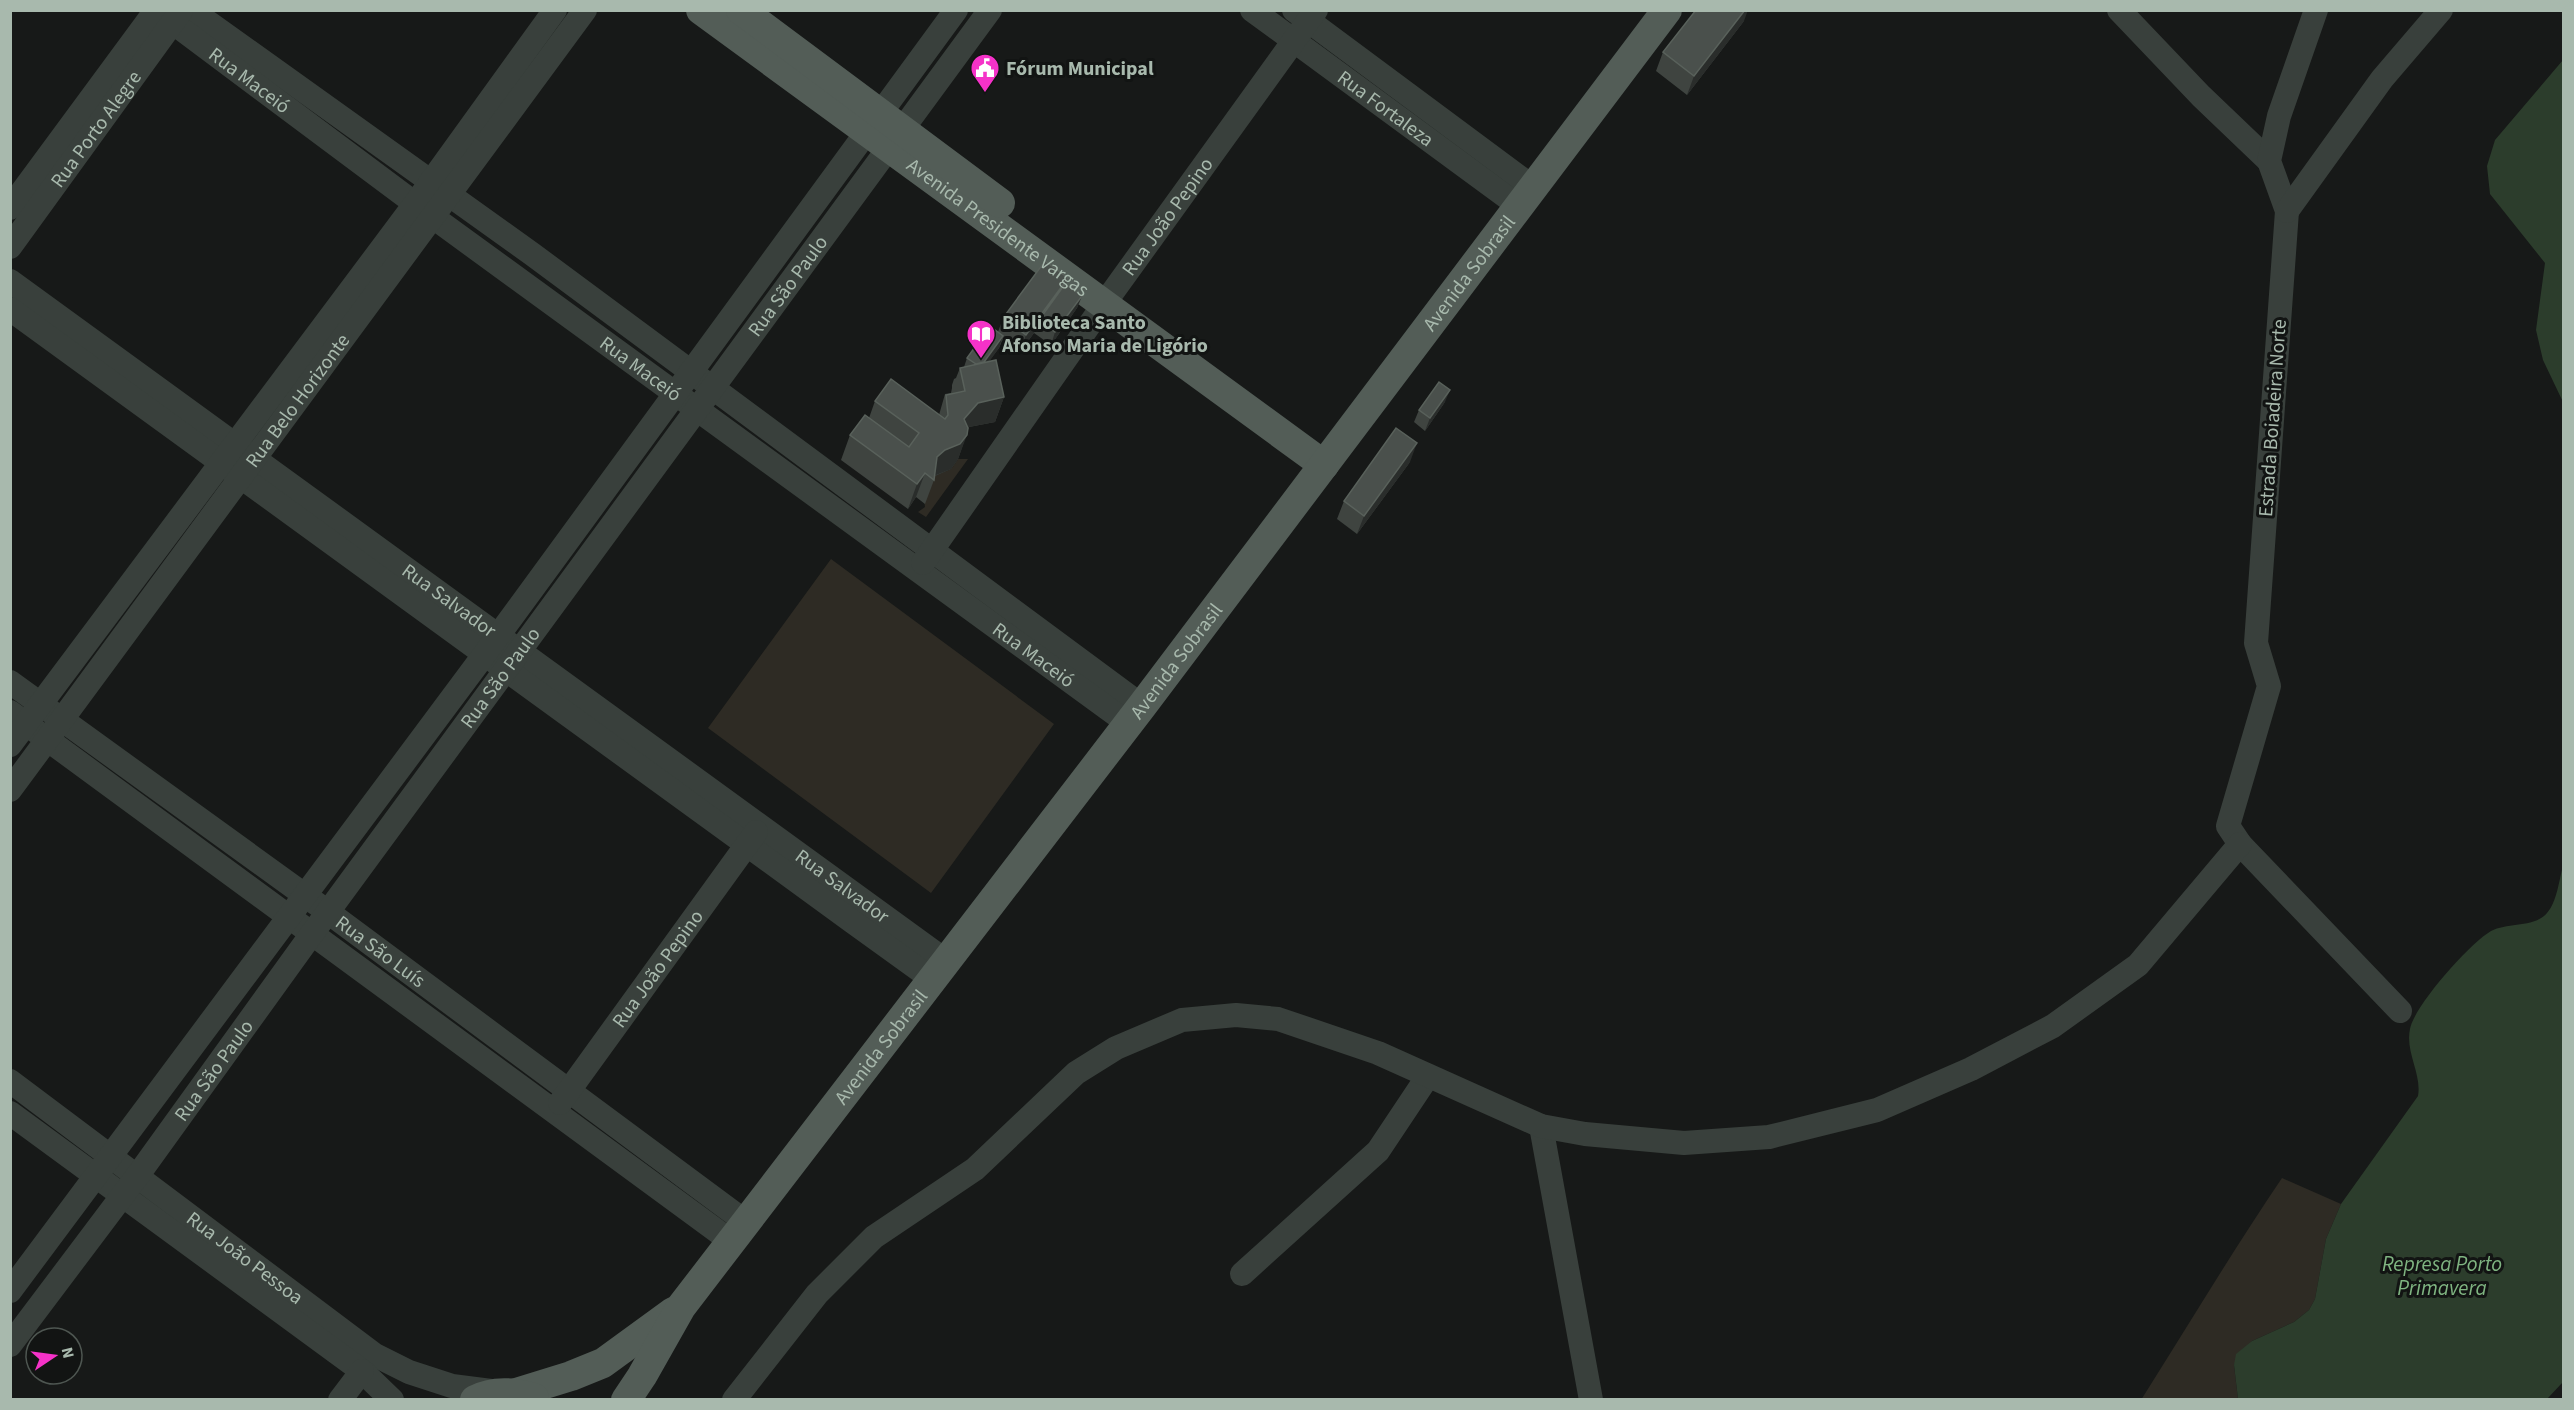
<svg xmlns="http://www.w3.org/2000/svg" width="2574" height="1410" viewBox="0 0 2574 1410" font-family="'Source Sans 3',sans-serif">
	<rect width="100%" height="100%" fill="#171918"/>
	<path fill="#2e2b24" d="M958,459H968L926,517L918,512L925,507L924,499L932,477L951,469Z
		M831,559L1054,724L931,893L708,728Z
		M2282,1178L2341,1204L2326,1239L2315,1299L2309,1310L2294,1322L2252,1341L2234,1365L2238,1399L2141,1400C2188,1326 2233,1250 2282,1178Z"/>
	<path fill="#2c3d2c" d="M2563,60V402L2543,360L2536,330L2545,263L2490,194L2487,166L2495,140Z
		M2563,866V1382L2547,1399H2238L2234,1365L2236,1354L2252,1341L2294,1322L2309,1310L2315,1299L2326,1239L2341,1204L2418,1096C2422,1074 2405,1052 2410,1029C2414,1006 2470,943 2491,931C2508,922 2534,928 2547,913C2557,902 2559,880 2563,866Z"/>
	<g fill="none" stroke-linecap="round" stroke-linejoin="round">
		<g stroke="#39403c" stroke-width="24">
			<path d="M191,10L532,254L1142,706"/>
			<path id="s1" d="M1252,10L1519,206"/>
			<path d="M1294,10L1534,188"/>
			<path d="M2119,10L2201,96L2269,161"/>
			<path d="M2316,10L2279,116L2269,161L2287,211L2256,643L2269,686L2228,826L2240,844L2400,1011"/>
			<path id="s2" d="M10,208L156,10L433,217L1129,724"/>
			<path d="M2287,211L2382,79L2441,10"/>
			<path id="s3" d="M10,247L181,11"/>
			<path id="s4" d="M10,281L946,961"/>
			<path d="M10,309C319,531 624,757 932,979"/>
			<path id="s5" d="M923,563L1104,304L1316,10"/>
			<path id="s6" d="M10,682L328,912L747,1223"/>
			<path d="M10,712L732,1242"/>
			<path d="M10,745L415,204L555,10"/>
			<path id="s7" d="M10,790L585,10"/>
			<path id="s8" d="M10,1081L375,1355L409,1372L452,1386L499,1392"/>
			<path id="s9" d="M560,1103L756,832"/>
			<path d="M10,1113L362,1371L392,1400"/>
			<path d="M1541,1126L1591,1400"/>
			<path d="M1242,1274L1378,1151L1428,1076"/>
			<path d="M10,1291L484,655L956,10"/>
			<path id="s10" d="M10,1345L138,1175L311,935L990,10"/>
			<path d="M340,1400L362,1371"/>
			<path d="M734,1400L817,1294L874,1237L975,1169L1076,1073L1116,1048L1182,1020L1236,1015L1278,1019L1378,1053L1541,1126L1585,1134L1684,1143L1769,1137L1877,1110L1971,1069L2053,1026L2138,965L2240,844"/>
		</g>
		<g stroke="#535d57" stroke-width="30">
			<path id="s11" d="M701,10L1324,465"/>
			<path d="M741,10L1000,203"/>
			<path d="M516,1393L571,1376L603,1363L673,1312"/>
			<path d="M475,1400C494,1390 514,1392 534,1398"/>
			<path id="s12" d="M626,1400L642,1376L681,1307L1142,706L1667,10"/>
		</g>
	</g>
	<path fill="#3f4440" d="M1744,21L1687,95L1656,71L1663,52Z
		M1065,284L1082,296L1077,308L1051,345L1034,333L1019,353L1002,341L999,348L989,361L1004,397L995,422L969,427L958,459L951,469L935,476L934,480L925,504L916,497L908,509L841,460L850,435L869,418L875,401L939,415L945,394L951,393L952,388V385L954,379L956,378L960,368L964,367L967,358L998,332L1003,318Z
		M1445,402L1425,431L1414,422L1419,410Z
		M1410,462L1357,534L1337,519L1344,501Z"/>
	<path fill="#2a2d2b" d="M1745,10H1748L1744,21L1687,95L1694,76Z
		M1068,278L1061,296L1039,320L1034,333L1019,353L1026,335Z
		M1082,296L1077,308L1051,345L1055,332Z
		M1003,336L999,348L976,380L980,368Z
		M1450,390L1445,402L1425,431L1430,418Z
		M1004,397L995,422L969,427L955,444L964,419L978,403Z
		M967,435L958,459L951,469L936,475L932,478L937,457L945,450Z
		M1417,443L1410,462L1357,534L1364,516Z
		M925,473L916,497L908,509L917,484Z"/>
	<path fill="#4a504c" stroke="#59615b" stroke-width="1.5" d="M1696,10H1745L1694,76L1663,52Z
		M1045,261L1068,278L1026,335L1003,318Z
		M1065,284L1082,296L1055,332L1039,320Z
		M990,326L1003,336L984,362L976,364L967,358Z
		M996,360L1004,397L978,403L964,419L968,428L967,435L960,444L945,450L937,457L934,480L925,473L917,484L850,435L865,415L909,447L919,433L875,401L891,379L945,419L948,415L946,395L965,391L960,368Z
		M1439,382L1450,390L1430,418L1419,410Z
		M1396,428L1417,443L1364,516L1344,501Z"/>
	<defs>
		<g id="civic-pin" transform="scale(1.5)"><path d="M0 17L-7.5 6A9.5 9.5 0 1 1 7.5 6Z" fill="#f532c8" stroke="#121413"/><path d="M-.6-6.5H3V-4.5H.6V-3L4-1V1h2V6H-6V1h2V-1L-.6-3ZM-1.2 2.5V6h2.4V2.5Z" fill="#fff"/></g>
		<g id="library-pin" transform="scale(1.5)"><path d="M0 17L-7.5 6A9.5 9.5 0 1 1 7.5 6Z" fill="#f532c8" stroke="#121413"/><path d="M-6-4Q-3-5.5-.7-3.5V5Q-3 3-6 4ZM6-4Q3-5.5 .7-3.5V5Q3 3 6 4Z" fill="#fff"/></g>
	</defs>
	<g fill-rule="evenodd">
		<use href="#civic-pin" x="985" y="68"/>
		<use href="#library-pin" x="981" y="334"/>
	</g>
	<g text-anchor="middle" stroke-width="6" stroke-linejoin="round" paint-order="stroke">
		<g font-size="20" font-weight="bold" fill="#a8b9ad" stroke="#121413" text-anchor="start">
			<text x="1006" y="75">Fórum Municipal</text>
			<text x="1002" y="329">Biblioteca Santo<tspan x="1002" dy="23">Afonso Maria de Ligório</tspan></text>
		</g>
		<g font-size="20" fill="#a8b9ad" stroke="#121413">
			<text dy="7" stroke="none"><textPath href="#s2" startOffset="363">Rua Maceió</textPath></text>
			<text dy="7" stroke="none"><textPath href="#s1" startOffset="166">Rua Fortaleza</textPath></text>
			<text dy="7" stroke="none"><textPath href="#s3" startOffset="146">Rua Porto Alegre</textPath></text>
			<text dy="7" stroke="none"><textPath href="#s5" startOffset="424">Rua João Pepino</textPath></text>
			<text dy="7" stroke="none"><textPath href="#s11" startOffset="368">Avenida Presidente Vargas</textPath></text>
			<text dy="7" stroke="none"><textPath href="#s12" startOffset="1408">Avenida Sobrasil</textPath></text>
			<text dy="7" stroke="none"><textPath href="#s10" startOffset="1314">Rua São Paulo</textPath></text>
			<text dy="7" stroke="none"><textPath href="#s2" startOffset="849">Rua Maceió</textPath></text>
			<text dy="7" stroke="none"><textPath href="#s7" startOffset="484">Rua Belo Horizonte</textPath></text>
			<text transform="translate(2272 418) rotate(-86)" y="7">Estrada Boiadeira Norte</text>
			<text dy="7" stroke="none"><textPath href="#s4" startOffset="543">Rua Salvador</textPath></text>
			<text dy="7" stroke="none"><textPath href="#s2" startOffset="1335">Rua Maceió</textPath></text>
			<text dy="7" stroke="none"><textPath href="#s12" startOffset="922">Avenida Sobrasil</textPath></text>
			<text dy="7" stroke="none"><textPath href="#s10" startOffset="828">Rua São Paulo</textPath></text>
			<text dy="7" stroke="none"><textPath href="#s4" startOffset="1029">Rua Salvador</textPath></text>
			<text dy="7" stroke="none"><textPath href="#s6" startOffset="458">Rua São Luís</textPath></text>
			<text dy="7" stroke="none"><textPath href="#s9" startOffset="166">Rua João Pepino</textPath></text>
			<text dy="7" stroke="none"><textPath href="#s12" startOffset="436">Avenida Sobrasil</textPath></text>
			<text dy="7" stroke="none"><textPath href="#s10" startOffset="342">Rua São Paulo</textPath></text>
			<text dy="7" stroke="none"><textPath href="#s8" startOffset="294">Rua João Pessoa</textPath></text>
		</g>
		<g font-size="21" font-style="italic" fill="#7fb481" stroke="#121413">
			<text x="2442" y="1271">Represa Porto<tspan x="2442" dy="24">Primavera</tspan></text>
		</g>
	</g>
	<rect width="2574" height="1410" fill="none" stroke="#a8b9ad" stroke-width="24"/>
	<g transform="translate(54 1356) rotate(77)"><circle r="28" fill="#121413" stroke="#4e5651" stroke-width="1.5"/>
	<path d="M0-4.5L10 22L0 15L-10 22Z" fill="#f532c8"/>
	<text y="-9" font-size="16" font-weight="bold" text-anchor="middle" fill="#a8b9ad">N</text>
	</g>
</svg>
